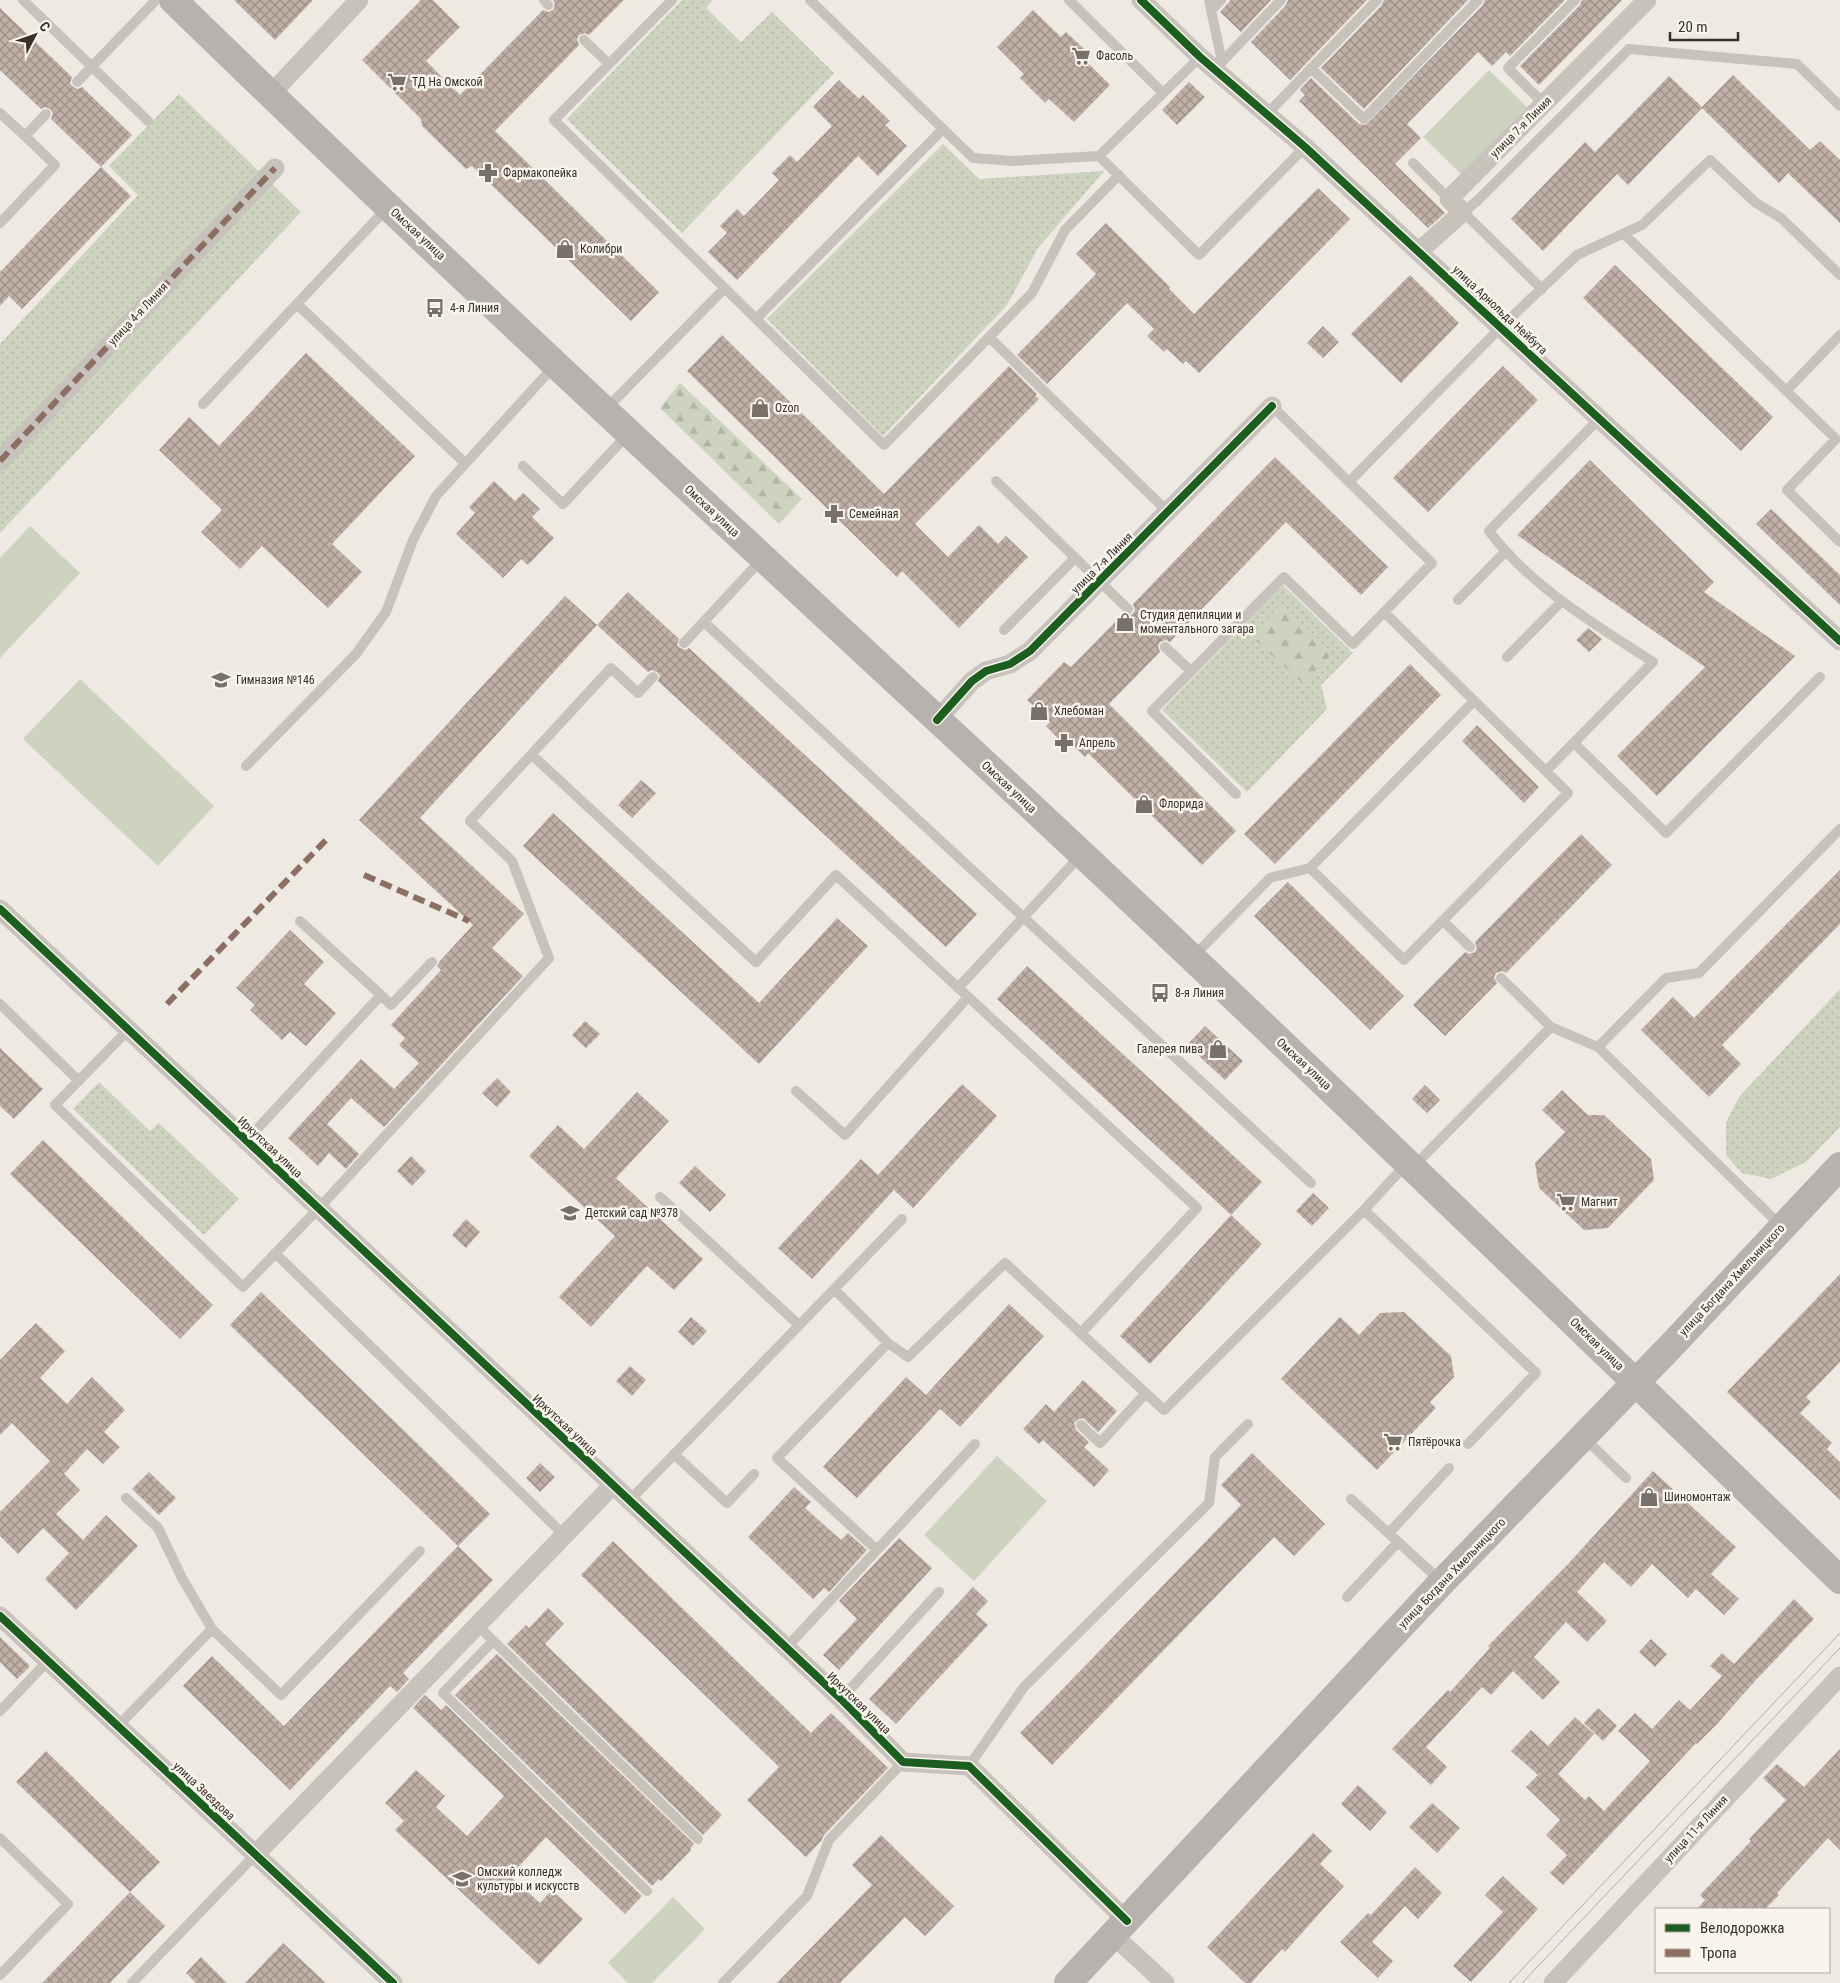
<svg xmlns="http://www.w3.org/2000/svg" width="1840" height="1983" viewBox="0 0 1840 1983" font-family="'Roboto Condensed',sans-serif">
	<defs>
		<pattern id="grass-dots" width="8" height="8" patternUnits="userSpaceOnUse" patternTransform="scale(1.25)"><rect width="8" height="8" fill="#cdd3be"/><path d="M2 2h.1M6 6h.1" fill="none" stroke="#b1b5a3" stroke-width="1.8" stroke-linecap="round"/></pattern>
		<pattern id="forest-firs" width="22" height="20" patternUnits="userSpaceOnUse" patternTransform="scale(1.25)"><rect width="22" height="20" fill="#cdd3be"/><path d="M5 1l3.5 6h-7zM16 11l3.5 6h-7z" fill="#b1b5a3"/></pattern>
		<pattern id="building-cross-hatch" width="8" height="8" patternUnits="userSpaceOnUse" patternTransform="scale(1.25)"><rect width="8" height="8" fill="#c0b0a6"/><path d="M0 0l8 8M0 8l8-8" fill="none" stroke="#9d9087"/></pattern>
	</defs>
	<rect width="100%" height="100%" fill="#eeeae3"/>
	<path fill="url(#grass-dots)" d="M682,0H713L706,8L741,42L772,12L834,73L682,233L567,119Z
		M179,94L301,212L0,533V344L138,195L109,166Z
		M943,144L979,179L1104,171L1038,248L1007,305L883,436L767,319Z
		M1283,585L1353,653L1321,685L1327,709L1247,792L1162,710Z
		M1840,989V1127L1806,1162L1771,1179L1742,1173L1726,1155V1122L1739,1097Z
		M99,1082L150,1131L159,1123L239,1199L204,1235L73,1109Z"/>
	<path fill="url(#forest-firs)" d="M680,383L802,499L779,524L660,408Z
		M1281,604L1332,653L1303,684L1251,636Z"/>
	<path fill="#cdd3be" d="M1489,70L1527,107L1461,174L1423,137Z
		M30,526L80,573L0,658V558Z
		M80,679L214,806L158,866L23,739Z
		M997,1456L1047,1501L974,1581L924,1535Z
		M673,1897L705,1929L652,1983H628L608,1963Z"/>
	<path fill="url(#building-cross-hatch)" d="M234,0H313L275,40Z
		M421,0H433L460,27L426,61L460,95L543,10L549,12L553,10L555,4L553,0H624L589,35L585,33L579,35L577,39L579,45L495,131L659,292L631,321L472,166L466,169L422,126L421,119L362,60Z
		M1231,0H1271L1241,32L1220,12Z
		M1288,0H1367L1290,80L1251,42L1286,5Z
		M1384,0H1468L1364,109L1321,68L1382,5Z
		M1485,0H1565L1510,56L1506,52L1492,66L1478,52L1407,124L1421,138L1395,164L1445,213L1428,228L1299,101L1305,95L1300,90L1311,78L1359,124L1366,125L1483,5Z
		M1582,0H1622L1539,85L1520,66L1580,5Z
		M0,8L72,77L70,83L73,87L78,89L82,87L132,135L101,167L51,119L53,113L50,109L45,107L41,109L0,70Z
		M1033,10L1061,37L1066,32L1079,44L1091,56L1086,61L1110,85L1074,122L1049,99L1045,103L1020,78L1024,74L997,47Z
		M1733,75L1810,150L1820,141L1840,160V223L1788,173L1779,183L1702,108L1628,185L1617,174L1543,251L1511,219L1585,142L1595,152L1669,76L1702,107Z
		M839,80L859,99L863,95L890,121L885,125L907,146L878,176L858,156L737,280L708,252L727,233L720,226L737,209L744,216L779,180L772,173L790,155L797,162L832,126L813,107Z
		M1189,82L1205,97L1177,125L1162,110Z
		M101,167L131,196L22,309L9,296L0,306V272Z
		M1318,188L1350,219L1199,373L1186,361L1183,364L1167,349L1164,352L1147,336L1154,329L1127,303L1047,384L1017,355L1096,274L1076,254L1106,223L1170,287L1169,289L1194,314Z
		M1615,265L1773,417L1741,451L1583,298Z
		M1410,275L1459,323L1401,383L1351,334Z
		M1323,326L1339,342L1323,358L1307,343Z
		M722,335L884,494L1009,366L1037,394L1035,396L1039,399L915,524L948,557L979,525L998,544L1006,536L1028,557L959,628L902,571L897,577L687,371Z
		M306,353L415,456L332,544L362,572L328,608L262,546L240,569L201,532L222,510L159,450L189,417L219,446Z
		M1503,366L1538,400L1428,512L1393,478Z
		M1275,457L1388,567L1361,595L1286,522L1170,642L1166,640L1160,642L1158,646L1160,652L1109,704L1236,831L1202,865L1088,753L1085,757L1072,744L1068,748L1046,726L1050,722L1027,700L1064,662L1071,667L1123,614L1127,616L1133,614L1135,610L1133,604Z
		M1590,460L1714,582L1704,592L1795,656L1657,796L1617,756L1705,667L1517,535Z
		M494,481L515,501L523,493L540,509L532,517L554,538L528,565L521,559L503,578L456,534L475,513L469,507Z
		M1771,509L1840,575V605L1756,524Z
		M628,592L679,639L677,645L680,648L686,650L689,648L977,914L946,947L658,681L660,675L657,672L651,670L648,672L597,625Z
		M565,596L597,625L420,818L524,914L492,948L523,976L384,1127L351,1098L327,1124L359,1154L346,1169L329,1153L318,1166L288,1138L361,1059L394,1089L419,1063L399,1045L405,1038L391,1025L441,970L437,966L439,962L473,925L359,820Z
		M1588,628L1602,639L1589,652L1576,640Z
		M1410,664L1441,695L1275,864L1244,834Z
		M1477,725L1539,787L1524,803L1462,741Z
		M641,780L656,793L632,818L618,805Z
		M553,813L759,1003L837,918L868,946L759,1064L523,846Z
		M1581,834L1612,865L1506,973L1502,971L1496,973L1494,977L1497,983L1445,1036L1413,1005L1465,952L1469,954L1475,952L1477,948L1475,942Z
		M1840,870V924L1722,1045L1741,1064L1709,1097L1641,1030L1673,997L1694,1018Z
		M1288,882L1404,996L1370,1030L1254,916Z
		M290,930L324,962L304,984L336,1013L306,1046L290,1032L282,1040L250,1010L255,1005L236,988Z
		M1027,966L1262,1182L1231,1215L997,999Z
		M585,1021L600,1034L586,1048L572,1035Z
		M1205,1026L1243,1061L1225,1080L1187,1045Z
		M0,1048L43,1089L14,1119L0,1106Z
		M497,1078L511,1092L497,1107L482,1093Z
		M962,1084L997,1116L913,1208L894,1190L812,1279L778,1248L861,1159L878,1175Z
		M1425,1085L1440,1100L1427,1113L1412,1099Z
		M1562,1090L1588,1115H1604L1651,1159L1654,1180L1608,1228L1584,1230L1539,1188L1535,1163L1565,1132L1542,1110Z
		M637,1092L669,1121L616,1178L703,1259L674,1290L647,1266L591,1327L559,1297L615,1236L529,1156L558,1125L584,1149Z
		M43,1140L213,1305L180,1339L10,1174Z
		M411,1156L426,1171L412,1186L397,1171Z
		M695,1166L726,1195L710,1212L679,1183Z
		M1313,1193L1329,1208L1312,1226L1296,1211Z
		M1231,1215L1262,1244L1150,1364L1120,1336Z
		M466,1219L480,1232L466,1248L452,1235Z
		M1840,1274V1362L1806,1397L1811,1402L1800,1413L1832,1443L1827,1449L1840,1462V1500L1727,1392Z
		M261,1292L490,1514L458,1546L230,1325Z
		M1009,1304L1044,1336L960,1427L940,1409L857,1498L823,1467L906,1377L926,1395Z
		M1404,1312L1451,1356L1454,1377L1430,1402L1436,1408L1377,1470L1281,1379L1340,1317L1359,1335L1380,1313Z
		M691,1317L707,1331L693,1346L678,1332Z
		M36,1323L65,1351L40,1378L67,1404L92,1377L125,1410L104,1432L120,1447L103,1464L87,1449L64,1474L80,1490L56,1514L83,1540L106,1515L138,1546L76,1610L45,1579L69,1553L43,1528L18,1554L0,1536V1512L50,1461L12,1423L0,1435V1360Z
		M630,1366L646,1380L632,1396L616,1381Z
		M1083,1380L1117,1411L1098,1432L1083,1418L1079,1419L1074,1423L1076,1430L1089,1442L1084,1447L1109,1470L1094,1487L1043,1440L1039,1444L1023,1429L1046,1404L1054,1412Z
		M1252,1453L1325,1524L1294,1556L1274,1537L1052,1765L1020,1733L1241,1505L1221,1485Z
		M540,1463L555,1477L540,1492L526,1478Z
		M1653,1471L1736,1547L1711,1574L1739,1599L1724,1615L1696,1589L1688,1598L1652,1564L1631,1587L1604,1562L1577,1592L1607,1621L1587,1642L1566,1622L1534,1657L1560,1682L1543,1700L1513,1671L1491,1695L1482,1687L1426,1747L1447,1767L1431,1785L1392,1749L1448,1690L1450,1692L1490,1648L1488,1646L1569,1563Z
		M149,1472L176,1498L159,1515L132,1489Z
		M794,1487L811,1502L805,1508L841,1540L848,1533L867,1550L829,1592L824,1588L813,1599L748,1537Z
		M899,1538L932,1568L839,1670L823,1655L857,1619L839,1601Z
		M613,1541L811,1733L831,1713L888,1768L824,1835L821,1841L806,1857L747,1800L779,1767L581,1575Z
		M458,1546L493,1580L403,1673L409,1679L397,1692L390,1686L290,1790L183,1686L212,1656L284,1726Z
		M973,1587L988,1601L976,1614L988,1625L896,1724L869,1699Z
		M1794,1599L1814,1619L1754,1682L1716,1725L1697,1744L1696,1743L1563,1885L1550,1873L1567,1855L1546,1835L1560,1820L1526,1787L1538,1775L1511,1751L1531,1730L1548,1746L1575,1717L1594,1734L1558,1774L1585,1800L1589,1796L1604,1811L1650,1761L1618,1731L1635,1713L1652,1729L1679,1700L1690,1710L1722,1676L1710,1666L1722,1653L1734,1664Z
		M548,1608L564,1624L545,1644L722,1815L703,1835L507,1644L526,1625L529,1628Z
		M0,1637L30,1666L17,1679L0,1662Z
		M1651,1639L1667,1654L1655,1667L1639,1652Z
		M497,1654L694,1844L690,1849L691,1850L661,1881L659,1879L652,1886L455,1695Z
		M425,1695L441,1710L446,1705L642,1896L625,1914L546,1837L510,1876L540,1903L552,1890L583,1919L539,1965L395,1830L404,1821L385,1803L416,1770L445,1796L436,1807L467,1836L504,1796L413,1708Z
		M1598,1708L1617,1726L1603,1741L1584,1723Z
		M1840,1749V1850L1828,1838L1777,1893L1779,1895L1765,1909H1697L1705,1900L1700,1895L1751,1841L1749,1839L1786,1800L1763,1778L1777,1764L1804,1787Z
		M46,1751L160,1862L130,1892L16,1782Z
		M1358,1785L1387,1812L1370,1831L1341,1804Z
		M1432,1803L1460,1828L1437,1853L1409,1827Z
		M1313,1833L1332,1851L1320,1864L1344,1886L1285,1952L1282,1949L1251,1983H1245L1207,1947Z
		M881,1835L954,1906L925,1936L905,1917L840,1983H777L872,1885L852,1865Z
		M1415,1867L1442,1893L1418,1919L1405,1906L1372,1942L1393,1961L1378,1978L1340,1942L1368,1913L1371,1915Z
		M1503,1876L1538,1909L1471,1982L1453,1966L1503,1912L1485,1895Z
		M130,1892L165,1926L110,1983H42Z
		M283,1943L326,1983H245Z
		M201,1957L227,1983H196L186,1973Z"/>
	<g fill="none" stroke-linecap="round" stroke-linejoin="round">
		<path stroke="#c7c2bc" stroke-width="10" d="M23,0L148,121
			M544,0L548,5
			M672,0L554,120L884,445L1032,293L1065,230L1119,175
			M810,0L973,158L1013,161L1099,156L1200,57
			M1069,0L1163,93
			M1209,0L1222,62
			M1211,11L1221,0
			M584,40L609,64
			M1311,68L1364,119L1478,0
			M1214,70L1281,0
			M77,82L156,0
			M1544,104L1508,68L1575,0
			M0,113L25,136L46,114
			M1267,114L1377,0
			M1099,156L1199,255L1305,147
			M1413,163L1449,199
			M0,223L55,165L25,136
			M1624,234L1836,439L1787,490L1840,542
			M1542,289L1463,212L1477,201L1629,49L1797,64L1840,106
			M297,304L465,463
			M756,319L943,129
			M989,337L1168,512
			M1786,391L1840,335
			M203,404L387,208
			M1272,406L1349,482L1501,327L1577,255L1642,225L1710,160L1756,203L1781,218L1840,275
			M605,410L725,288
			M523,466L563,504L628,434
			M996,481L1128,609
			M1458,600L1505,552
			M1384,612L1568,793L1404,960L1310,868L1474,701
			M704,622L1311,1183
			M1004,630L1075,558
			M684,643L762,559
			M1165,647L1191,671
			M1507,657L1561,602
			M1574,743L1666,833L1820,677
			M532,755L756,962L836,875L1197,1208L1081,1333
			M246,766L356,654L386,612L413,540L436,496L555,365
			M1546,771L1653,662C1595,624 1532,588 1489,531L1600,418
			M1236,794L1152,711L1284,577L1353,644L1432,563L1349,482
			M1443,921L1470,947
			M1193,957L1270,878L1310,868
			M1501,978L1551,1027L1598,1047L1781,1226
			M958,988L1081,855
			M381,995L391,1005L432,962
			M0,1004L79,1081
			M129,1029L55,1105L243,1287L319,1208L549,958L512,861L470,821L611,668L638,693L653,677
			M1598,1047L1666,978L1699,973L1840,829
			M796,1091L845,1135L968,997
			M247,1140L381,995L300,921
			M1413,1167L1551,1027
			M660,1197L799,1325
			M1364,1210L1536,1373L1468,1444
			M275,1253L564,1535
			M834,1289L888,1343L908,1357L1005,1263L1164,1410L1364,1210L1407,1163
			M888,1343L777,1458L877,1550L975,1444
			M1081,1425L1100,1443L1146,1393
			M1583,1437L1626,1478
			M674,1454L727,1503L754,1474
			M126,1498L158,1528L182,1578L212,1629
			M1351,1499L1442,1582
			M629,1501L902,1219
			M1389,1533L1449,1468
			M1347,1597L1398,1542
			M477,1625L698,1839
			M493,1641L443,1693L647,1891
			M786,1648L877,1550
			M841,1699L939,1592
			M0,1711L48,1661
			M118,1726L212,1629L281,1695L420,1551
			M969,1766L1024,1687L1209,1503L1215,1457L1248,1424
			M0,1838L68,1904L0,1975
			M132,1983L255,1855
			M723,1983L807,1896L829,1840L903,1762"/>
		<path stroke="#c7c2bc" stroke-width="19" d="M1141,0L1200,57L1305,147L1840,641
			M271,94L359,0
			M1419,251L1463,212L1449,199L1647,0
			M0,461L275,168
			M937,720L972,681L986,671L1010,664L1030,651L1272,406
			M0,909L841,1699L903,1762L969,1766L1127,1921
			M0,1616L393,1983
			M255,1855L613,1485
			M1113,1935L1165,1983
			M1553,1983L1840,1676"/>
		<path stroke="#b7b2ad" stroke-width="28" d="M173,0C424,244 681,482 938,720C1243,1002 1541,1291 1840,1580
			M1068,1983L1442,1582L1671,1346L1840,1166"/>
		<path stroke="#afaba6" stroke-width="1" d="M1509,1983L1840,1633
			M1522,1983L1840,1648"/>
		<path stroke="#8d6e63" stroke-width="6" stroke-dasharray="12 6" stroke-linecap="butt" d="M0,461L275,168
			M364,875L469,921
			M167,1004L326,840"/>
		<g stroke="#f9f4ec" stroke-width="11">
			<path id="cycleway" d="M1141,0L1200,57L1305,147L1840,641
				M937,720L972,681L986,671L1010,664L1030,651L1272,406
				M0,909L841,1699L903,1762L969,1766L1127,1921
				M0,1616L393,1983"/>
		</g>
		<use href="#cycleway" stroke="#1b5e20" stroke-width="8"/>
	</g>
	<defs>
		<g id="supermarket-bare" transform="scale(1.5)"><path d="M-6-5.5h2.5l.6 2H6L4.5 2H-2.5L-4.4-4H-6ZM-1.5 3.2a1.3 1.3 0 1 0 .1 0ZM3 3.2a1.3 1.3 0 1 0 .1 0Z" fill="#78716b" stroke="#f9f4ec" stroke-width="2.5" paint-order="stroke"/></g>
		<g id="pharmacy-bare" transform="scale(1.5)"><path d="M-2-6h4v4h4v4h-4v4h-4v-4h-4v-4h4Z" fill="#78716b" stroke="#f9f4ec" stroke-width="2.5" paint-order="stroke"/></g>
		<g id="shop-bare" transform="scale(1.5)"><path d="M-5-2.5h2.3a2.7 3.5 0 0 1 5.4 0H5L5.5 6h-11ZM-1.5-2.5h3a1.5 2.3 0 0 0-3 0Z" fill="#78716b" stroke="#f9f4ec" stroke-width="2.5" paint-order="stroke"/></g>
		<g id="bus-bare" transform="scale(1.5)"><path d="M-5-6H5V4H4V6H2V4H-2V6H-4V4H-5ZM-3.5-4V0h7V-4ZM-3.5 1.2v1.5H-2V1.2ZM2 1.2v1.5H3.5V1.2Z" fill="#78716b" stroke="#f9f4ec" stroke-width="2.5" paint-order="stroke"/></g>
		<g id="school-bare" transform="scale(1.5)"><path d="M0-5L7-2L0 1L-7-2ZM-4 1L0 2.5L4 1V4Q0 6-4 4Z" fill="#78716b" stroke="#f9f4ec" stroke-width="2.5" paint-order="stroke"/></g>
		<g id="university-bare" transform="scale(1.5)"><path d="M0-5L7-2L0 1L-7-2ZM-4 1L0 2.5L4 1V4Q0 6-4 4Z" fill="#78716b" stroke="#f9f4ec" stroke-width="2.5" paint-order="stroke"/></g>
	</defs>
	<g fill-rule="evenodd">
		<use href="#supermarket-bare" x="1081" y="56"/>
		<use href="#supermarket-bare" x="397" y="82"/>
		<use href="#pharmacy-bare" x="488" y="173"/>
		<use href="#shop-bare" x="565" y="249"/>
		<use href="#bus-bare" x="435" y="308"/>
		<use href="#shop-bare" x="760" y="408"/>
		<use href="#pharmacy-bare" x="834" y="514"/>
		<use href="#shop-bare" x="1125" y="622"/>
		<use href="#school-bare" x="221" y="680"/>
		<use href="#shop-bare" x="1039" y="711"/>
		<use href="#pharmacy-bare" x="1064" y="743"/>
		<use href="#shop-bare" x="1144" y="804"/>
		<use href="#bus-bare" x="1160" y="993"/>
		<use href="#shop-bare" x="1218" y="1049"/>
		<use href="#supermarket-bare" x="1566" y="1202"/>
		<use href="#school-bare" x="570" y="1213"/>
		<use href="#supermarket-bare" x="1393" y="1442"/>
		<use href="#shop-bare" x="1649" y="1497"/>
		<use href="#university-bare" x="462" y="1879"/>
	</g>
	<g text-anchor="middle" stroke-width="5" stroke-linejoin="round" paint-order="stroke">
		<g font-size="12" fill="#38302a" stroke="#f9f4ec" text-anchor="start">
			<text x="1096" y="60">Фасоль</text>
			<text x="412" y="86">ТД На Омской</text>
			<text x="503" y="177">Фармакопейка</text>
			<text x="580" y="253">Колибри</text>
			<text x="450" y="312">4-я Линия</text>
			<text x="775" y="412">Ozon</text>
			<text x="849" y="518">Семейная</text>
			<text x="1140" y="619">Студия депиляции и<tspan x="1140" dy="14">моментального загара</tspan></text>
			<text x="236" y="684">Гимназия №146</text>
			<text x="1054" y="715">Хлебоман</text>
			<text x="1079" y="747">Апрель</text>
			<text x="1159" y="808">Флорида</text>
			<text x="1175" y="997">8-я Линия</text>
			<text x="1203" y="1053" text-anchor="end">Галерея пива</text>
			<text x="1581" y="1206">Магнит</text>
			<text x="585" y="1217">Детский сад №378</text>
			<text x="1408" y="1446">Пятёрочка</text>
			<text x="1664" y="1501">Шиномонтаж</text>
			<text x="477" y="1876">Омский колледж<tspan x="477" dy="14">культуры и искусств</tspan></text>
		</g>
		<g font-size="12" fill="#38302a" stroke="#f9f4ec">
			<text transform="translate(1521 127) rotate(-45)" y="4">улица 7-я Линия</text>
			<text transform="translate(418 234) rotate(43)" y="4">Омская улица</text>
			<text transform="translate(1500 310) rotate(43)" y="4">улица Арнольда Нейбута</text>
			<text transform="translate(138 314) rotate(-47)" y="4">улица 4-я Линия</text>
			<text transform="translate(712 511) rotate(43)" y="4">Омская улица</text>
			<text transform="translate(1102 563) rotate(-45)" y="4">улица 7-я Линия</text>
			<text transform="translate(1009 787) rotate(43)" y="4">Омская улица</text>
			<text transform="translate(1304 1064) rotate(43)" y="4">Омская улица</text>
			<text transform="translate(270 1147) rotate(43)" y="4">Иркутская улица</text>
			<text transform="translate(1732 1280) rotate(-47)" y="4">улица Богдана Хмельницкого</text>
			<text transform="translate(1597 1344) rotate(44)" y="4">Омская улица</text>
			<text transform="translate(565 1425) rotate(43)" y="4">Иркутская улица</text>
			<text transform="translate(1452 1573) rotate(-46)" y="4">улица Богдана Хмельницкого</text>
			<text transform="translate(859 1703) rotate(44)" y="4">Иркутская улица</text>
			<text transform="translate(204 1791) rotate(43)" y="4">улица Звездова</text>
			<text transform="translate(1696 1829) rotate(-47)" y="4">улица 11-я Линия</text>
		</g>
	</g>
	<rect x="1655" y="1908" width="175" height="65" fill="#f9f4ec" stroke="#aca69e"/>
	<rect x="1665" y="1924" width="25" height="8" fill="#1b5e20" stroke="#aca69e"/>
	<text x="1700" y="1933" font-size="15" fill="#38302a">Велодорожка</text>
	<rect x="1665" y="1949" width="25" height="8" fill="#8d6e63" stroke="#aca69e"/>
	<text x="1700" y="1958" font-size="15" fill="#38302a">Тропа</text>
	<g transform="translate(35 35) rotate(49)" stroke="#f9f4ec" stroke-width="4" paint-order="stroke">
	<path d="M0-4L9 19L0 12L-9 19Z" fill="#38302a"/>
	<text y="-8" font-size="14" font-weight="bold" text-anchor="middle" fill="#38302a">С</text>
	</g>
	<path d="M1670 32v8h68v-8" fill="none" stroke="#38302a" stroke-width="2.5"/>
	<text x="1678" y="32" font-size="15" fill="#38302a" stroke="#f9f4ec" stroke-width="4" paint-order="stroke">20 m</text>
</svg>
